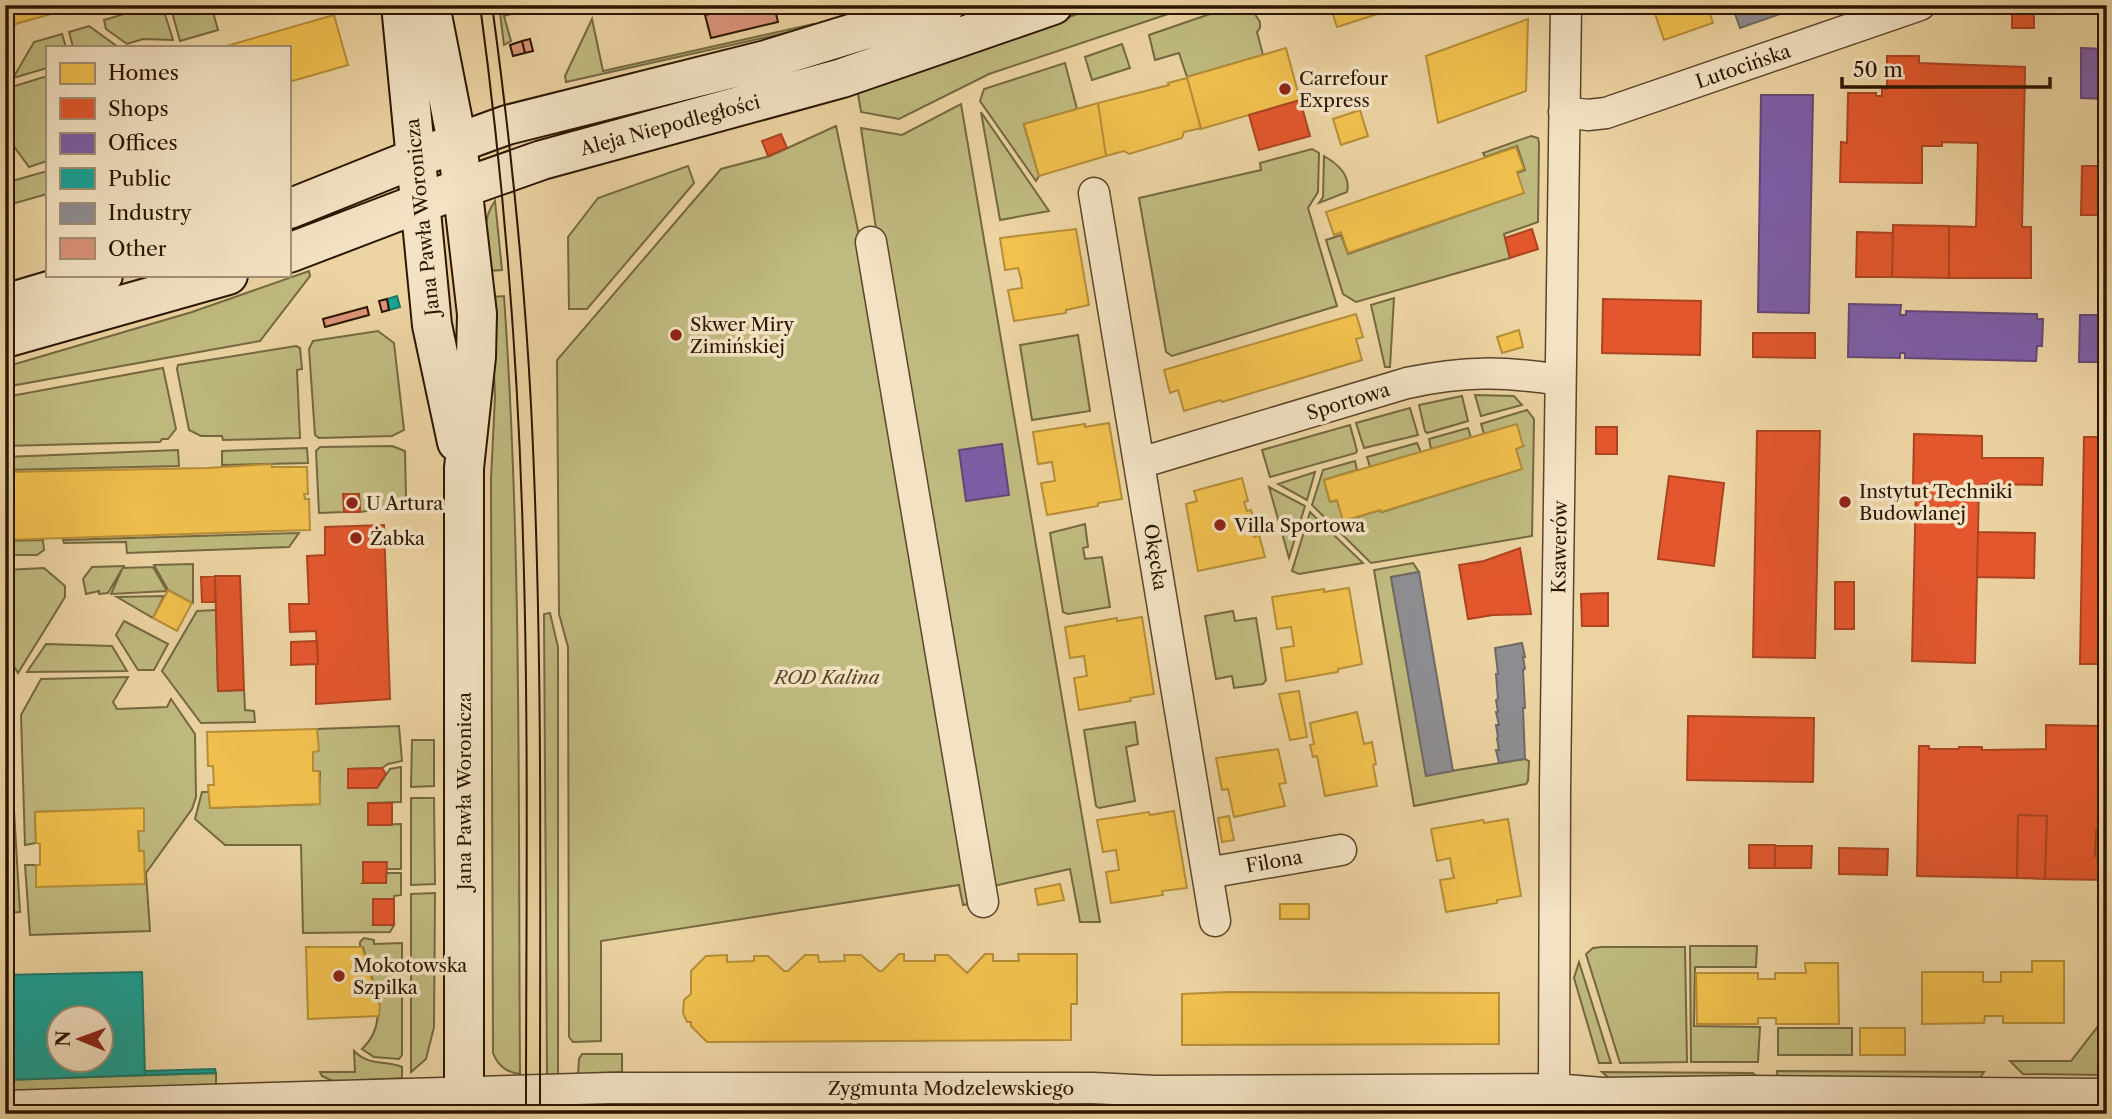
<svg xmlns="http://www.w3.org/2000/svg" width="2112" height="1119" viewBox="0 0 2112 1119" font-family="'Libre Caslon Text',serif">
	<rect width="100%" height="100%" fill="#ecd3a2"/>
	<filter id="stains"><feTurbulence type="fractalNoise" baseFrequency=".00286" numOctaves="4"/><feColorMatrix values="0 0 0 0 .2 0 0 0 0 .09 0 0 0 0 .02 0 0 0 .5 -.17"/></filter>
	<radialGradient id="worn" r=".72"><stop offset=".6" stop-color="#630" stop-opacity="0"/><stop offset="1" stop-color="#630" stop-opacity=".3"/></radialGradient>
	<path fill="#bfba7f" stroke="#756840" stroke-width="2" d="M154,5H162L173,40L143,39L127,44L106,29L104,20Z
		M170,5H211L218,30L180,41Z
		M499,5H542L504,16L511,41L504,45Z
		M1104,5H1195L989,74L899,119L861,112L858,94L862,88Z
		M1236,5H1249L1260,22V28L1257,32L1263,55L1187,77L1179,53L1155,60L1149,35Z
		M592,19L603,71L813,24L812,27L566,82L565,76Z
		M89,26L118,47H73L69,32Z
		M62,34L66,47H47V68L13,78L34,42Z
		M1122,44L1130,68L1092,80L1085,57Z
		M1065,63L1077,109L1024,125L1039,176L1036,181L980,101L984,89Z
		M47,76V161L29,167L5,134V89Z
		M961,104L1100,922H1080L1070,869L989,887L991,900L963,905L959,885L601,941V1041L573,1042L569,1037L568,647L559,614L557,360L721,169L770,156L836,126L860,240L877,235L861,128L902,135Z
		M981,112L1049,211L1000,220Z
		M1531,136L1538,138L1539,143L1538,222L1504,234L1510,258L1356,302L1343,294L1326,240L1341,235L1348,254L1523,193L1517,173L1525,170L1517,146L1485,157L1483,153Z
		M1312,149L1319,153L1318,192L1308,208L1337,306L1172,356L1166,352L1139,198L1261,170L1260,163Z
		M1324,156C1338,164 1351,175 1347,192L1319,203L1323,197Z
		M688,166L694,183L587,309H569L568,237L598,198Z
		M47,171V194L5,206V183Z
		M495,201L502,270L488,271C486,247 480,221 495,201Z
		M309,271L310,276L260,341L5,387V367L192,312Z
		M504,296C522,555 518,815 520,1074C506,1072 498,1066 493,1053L491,479L495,397L491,297Z
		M1394,298L1390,367H1385L1371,305Z
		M378,331L394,343L404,430L392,436L319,438L315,435L309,349L313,341Z
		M1078,335L1090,411L1032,420L1020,345Z
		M296,346L300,348L302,369L297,370L300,438L223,440L222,436H201L189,430L177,369L178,365Z
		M163,368L176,429L168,439H162L160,442L5,446V397Z
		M1475,395L1514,396L1522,405L1481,416Z
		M1462,396L1468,421L1427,433L1425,431L1419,405Z
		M1410,408L1418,435L1364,448L1356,423Z
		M1527,410L1534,419L1532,536L1371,563L1312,505L1323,470L1355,461L1357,470L1324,480L1330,502L1337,500L1344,521L1380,510L1382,512L1521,469L1516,449L1523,446L1484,434L1481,424Z
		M1350,425L1357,451L1356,453L1270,477L1262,450Z
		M1468,428L1471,438L1431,449L1429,439Z
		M1417,443L1421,452L1370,467L1367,457Z
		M392,446L405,451L406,498L401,507L360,512L359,494H344V512L319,513L316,451L320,447Z
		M307,448L308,463L222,465V451Z
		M178,450L179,466L5,470V457Z
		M1315,472L1307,500L1278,484Z
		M1269,487L1305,506L1289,558Z
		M1310,512L1363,563L1299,574L1292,571Z
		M1085,524L1088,547L1083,548L1085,559L1102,557L1110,607L1068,614L1063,612L1050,533Z
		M299,533L289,547L127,553L126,542L64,543L63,540Z
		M43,540L44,550L37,555H5V541Z
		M1413,563L1419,572L1391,577L1426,775L1525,759L1529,761L1528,781L1526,784L1414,806L1374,570Z
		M193,564V603H192L168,590L154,565Z
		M124,566L123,568L153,567L167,591L111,594L122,569L108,593L99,594V591L86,594L83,579L92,567Z
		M44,568L65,586V597L18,673L5,652V570Z
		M164,596L153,618L117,597Z
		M216,610L218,691L244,690L245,710L254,711L255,722L201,723L162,671L197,611Z
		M1233,611L1235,621L1256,618L1266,680L1263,684L1234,688L1232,676L1216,679L1205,616Z
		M550,613L558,647V1076H547L544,614Z
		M124,621L168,644L154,670H138L116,635Z
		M46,644L112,646L127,671L27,672Z
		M128,677L113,702L117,709L167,707L171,699L195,734L196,797L192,809L146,873L150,931L30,935L25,865H36V886L139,851L138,831L144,830V809L35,812L36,843L25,845L21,715L41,679Z
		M1135,722L1138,744L1126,747L1135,801L1099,808L1096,806L1084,730Z
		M5,725H9L20,912L5,913Z
		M399,726L402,761L388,764L382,768L348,769V788H377L390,769L401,767V802L369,803L368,825L401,824V869H387L363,883H386V873H401V895L394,896V899L373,925H394L390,932L303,933L301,845H225L195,819L202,792H209L210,808L319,804L320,772L313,771V752L318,749L317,729Z
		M412,740H434V786L411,787Z
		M411,798H434L435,884L411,885Z
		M435,893L434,1027L426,1059L411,1072V894Z
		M364,938L374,940V944L402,943V1055L399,1059L374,1057L362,1049C392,1021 372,981 363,947H360V942Z
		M1690,946H1757L1756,967H1695L1694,1026L1760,1027L1758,1062H1691Z
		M1602,947H1685L1687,1062L1620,1063L1586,954L1593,948Z
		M1579,962L1611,1063H1599L1574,978Z
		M2099,1025L2103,1075L2023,1074L2010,1061H2071Z
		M1778,1028H1852V1055H1778Z
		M354,1051C370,1067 387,1060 402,1067V1078L335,1082L322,1076L320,1072H355Z
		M582,1054H622V1072L578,1075L579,1059Z
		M1777,1071L1984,1072L1977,1082L1778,1084Z
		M1602,1072L1753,1073L1755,1075L1753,1081L1609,1078Z
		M216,1073V1087L5,1094V1080Z"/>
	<path fill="#f2c14e" stroke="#b68e37" stroke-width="2" d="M5,5H83L5,27Z
		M1321,5H1406L1337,27L1330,6L1322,9Z
		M1652,5H1707L1713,23L1664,40Z
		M334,15L348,65L289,82V47H223Z
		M1528,19L1526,91L1438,123L1426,56Z
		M1286,48L1300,100L1201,129L1187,77Z
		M1187,78L1201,128L1184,132L1182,138L1129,154L1124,151L1106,156L1098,103L1169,85L1168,83Z
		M1098,103L1106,156L1039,176L1024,124Z
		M1360,110L1368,136L1341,145L1333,119Z
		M1516,147L1524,169L1517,172L1524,193L1348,253L1341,232L1334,235L1326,212Z
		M1076,229L1089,305L1066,310V313L1014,321L1008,290L1022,288L1021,279L1018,268L1005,270L1000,238Z
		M1356,314L1363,337L1356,339L1362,360L1222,402L1221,400L1184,411L1178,390L1170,393L1164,370Z
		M1519,330L1523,347L1502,353L1497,337Z
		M1109,423L1122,499L1098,503V506L1047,515L1041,483L1055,481L1052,462L1038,464L1033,432L1085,424V427Z
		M1517,424L1523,446L1516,449L1522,469L1381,512L1380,510L1343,521L1337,500L1330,502L1324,480Z
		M272,464V467H307L308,494H304L305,499H309L310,530L5,540V472L207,468Z
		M1242,478L1248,501L1244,502L1247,511L1251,510L1255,522L1251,523L1254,537L1259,535L1265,557L1198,571L1186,504L1197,501L1194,491Z
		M1349,588L1362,664L1338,669V672L1286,681L1281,648L1294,646L1291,627L1277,629L1272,597L1324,589V592Z
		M168,590L192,603L177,631L153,618Z
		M1142,617L1154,694L1130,698L1131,701L1079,710L1074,678L1087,676L1084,656L1070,658L1065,627L1117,618V621Z
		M1299,691L1307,737L1290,740L1279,694Z
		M1357,712L1364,744L1372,742L1376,764L1373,765L1377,786L1325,796L1317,756L1313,757L1310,745L1314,744L1310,723Z
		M315,729H317L319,751L313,752V771H319L320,804L210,808L208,785H214L213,766H208L207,732Z
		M1278,749L1286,783L1279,784L1285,806L1234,817L1228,789L1222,790L1216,758Z
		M142,808L144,809V831H138L139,851H144L145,884L36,887V865H40V844L36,843L35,812Z
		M1174,811L1187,888L1162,891L1163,895L1111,903L1106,872L1119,870L1116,850L1103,852L1097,820L1149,812L1150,815Z
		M1229,816L1234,840L1222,842L1218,818Z
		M1508,819L1521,896L1497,900V903L1446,912L1440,880L1454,878L1452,870L1450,858L1437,861L1431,829L1483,820L1484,823Z
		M1060,884L1064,900L1038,905L1035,889Z
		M1280,904H1309V919H1280Z
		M306,947H362L380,1006L379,1016L308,1019Z
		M899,954H904V961H935V955H948L967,973L985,954H993V961H1019L1018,954H1077V1004H1071V1040L707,1042L691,1026V1022H687L683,1013L684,1000L691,994V971L706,956L727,955V962L754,961V956H768L784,971H788L805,955H818L819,962L845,961L844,955H861L879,971H882Z
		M2032,961H2064V1023H2003V1016H1985L1984,1023L1922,1024V972H1983V982H2001V972H2032Z
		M1805,963H1838L1839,1024H1776V1018H1758V1024H1697L1696,973H1758V979H1775V973H1806Z
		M1230,992L1499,993V1044L1182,1045V994Z
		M1860,1028H1905V1055H1860Z"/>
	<path fill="#e4572e" stroke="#ac4420" stroke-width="2" d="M2012,13H2034V28H2012Z
		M1887,56H1919V63L2025,67L2022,227H2031V278H1949V226L1976,227L1978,143L1942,142V146H1922V183L1840,182L1841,142L1847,143L1848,93H1876V96H1882V88L1887,89Z
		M1300,100L1310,136L1259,150L1249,115Z
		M781,134L787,148L768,156L762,141Z
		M2082,166H2107V215H2081Z
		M1893,225L1949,226V278L1892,277Z
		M1532,229L1538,249L1510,258L1505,238Z
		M1857,232L1893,233L1892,277H1856Z
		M1603,299L1701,301L1700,355L1602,353Z
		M1753,333H1815V358L1753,357Z
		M1596,427H1617V454H1596Z
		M1757,431H1820L1815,658L1753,657Z
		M1914,434L1982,436V458H2043L2042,485L1982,484V487H1979L1975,663L1912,661L1916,486H1913Z
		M2084,437H2107V664H2080Z
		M1669,476L1724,483L1714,566L1658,559Z
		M343,494H359L360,512H344Z
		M384,525L390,699L316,704V664H318L316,631L290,632L289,604H309L307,556L325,555V527Z
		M1978,532L2035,533L2034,578L1977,577Z
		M1520,548L1531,614L1493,615L1468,619L1459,565L1484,561Z
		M215,576H240L244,690L218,691Z
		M215,576V602H202L201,577Z
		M1835,582H1854V629H1835Z
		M1608,593V626H1582L1581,594Z
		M317,641L318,664L291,665V642Z
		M1688,716L1814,718L1813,782L1687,780Z
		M2046,725L2100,726V730H2107V830H2096L2095,856H2107V880L2045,879L2047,816L2018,815L2017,878L1917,876L1919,746H1929V749H1959V747H1982V750L2046,749Z
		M382,768L386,774L377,788H348V769Z
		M368,803H392V825H368Z
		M2018,815L2047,816L2045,879L2017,878Z
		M2096,830H2107V856H2095Z
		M1749,845H1775V868H1749Z
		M1775,846H1812L1811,868H1775Z
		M1839,848L1888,849L1887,875L1839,874Z
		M363,862H387L386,883H363Z
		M373,899H394V925H373Z"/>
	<path fill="#7b5ea7" stroke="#634875" stroke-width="2" d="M2081,48L2107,49V99L2081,98Z
		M1761,95H1813L1809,313L1758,312Z
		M1849,304L1901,305L1900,315H1906V311L2037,314V319H2043L2042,346H2037L2036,361L1905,358V353H1900V358L1848,357Z
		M2080,315H2107V362H2079Z
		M1002,444L1009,495L966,501L959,450Z"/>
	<path fill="#17a398" stroke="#1d796b" stroke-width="2" fill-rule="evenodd" d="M397,296L400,307L389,310L387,299Z
		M142,972L145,1075L5,1080V975ZM60,1018H102V1060H60Z
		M215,1069L216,1073L145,1075L144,1071Z"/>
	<path fill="#8d8d92" stroke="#706966" stroke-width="2" d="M1732,5H1806L1740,28Z
		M1419,572L1453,771L1426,776L1391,577Z
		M1522,643L1525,657H1523L1525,669L1523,670L1525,708H1523L1525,759L1499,763L1496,750H1499L1497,738L1498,737L1496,725H1499L1496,712H1498L1496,700L1498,699L1496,674H1498L1495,648Z"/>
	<path fill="#db937a" stroke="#2b1601" stroke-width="2" d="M747,5H774L778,22L711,38L705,15Z
		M530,39L533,51L525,53L522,41Z
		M522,41L525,53L513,56L510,45Z
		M387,299L389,310L382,312L379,301Z
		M367,307L369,315L325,327L323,319Z"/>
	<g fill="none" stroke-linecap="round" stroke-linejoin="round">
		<g stroke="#5b4529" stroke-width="33">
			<path id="street" d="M1564,112L1588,115L1606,113L1920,5
				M1094,193L1215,921
				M871,242L983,902
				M1140,463L1407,383C1463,371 1504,371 1560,380
				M1207,873L1341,850
				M1554,1089L1555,788L1566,5
				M5,1106L609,1088H1093L1155,1091L1554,1089L1602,1093L1746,1091L2107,1094"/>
		</g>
		<g stroke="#2b1601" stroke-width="42">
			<path id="secondary" d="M401,5L432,325L457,442
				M430,5L457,142L477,314L476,357L464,468V1114
				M289,209L416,158L507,125L766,60L945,5
				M289,253L420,203L542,160L842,78L1053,5
				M5,304L103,275
				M5,338L228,275"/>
		</g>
		<use href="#street" stroke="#f3e2c3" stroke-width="30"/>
		<use href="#secondary" stroke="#f3e2c3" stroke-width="38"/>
		<path stroke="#2b1601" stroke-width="2" d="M480,5C504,182 518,360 523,539C529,730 526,922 526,1114
			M492,5C510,138 524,271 531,405C543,641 540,878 540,1114"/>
	</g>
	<g fill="#8f2418" stroke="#f3e2c3" stroke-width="2.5">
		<circle cx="1285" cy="89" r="7"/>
		<circle cx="676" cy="335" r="7"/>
		<circle cx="1845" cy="502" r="7"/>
		<circle cx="352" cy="503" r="7"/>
		<circle cx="1220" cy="525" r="7"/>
		<circle cx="356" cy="538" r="7"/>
		<circle cx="339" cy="976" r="7"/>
	</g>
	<g text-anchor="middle" stroke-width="7" stroke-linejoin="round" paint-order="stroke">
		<g font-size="19" fill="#2b1601" stroke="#f3e2c3">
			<text transform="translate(1743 66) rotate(-19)" y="7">Lutocińska</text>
			<text transform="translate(670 125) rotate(-15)" y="7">Aleja Niepodległości</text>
			<text transform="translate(422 217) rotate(-96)" y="7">Jana Pawła Woronicza</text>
			<text transform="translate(1348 401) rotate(-17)" y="7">Sportowa</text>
			<text transform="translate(1559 547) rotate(-89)" y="7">Ksawerów</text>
			<text transform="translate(1156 557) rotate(81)" y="7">Okęcka</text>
			<text transform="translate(464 791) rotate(-90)" y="7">Jana Pawła Woronicza</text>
			<text transform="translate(1274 861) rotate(-10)" y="7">Filona</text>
			<text x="951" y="1095">Zygmunta Modzelewskiego</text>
		</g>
		<g font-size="19" fill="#2b1601" stroke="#f3e2c3" text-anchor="start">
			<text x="1299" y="85">Carrefour<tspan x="1299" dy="22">Express</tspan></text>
			<text x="690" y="331">Skwer Miry<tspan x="690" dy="22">Zimińskiej</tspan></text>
			<text x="1859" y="498">Instytut Techniki<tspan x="1859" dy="22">Budowlanej</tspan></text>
			<text x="366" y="510">U Artura</text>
			<text x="1234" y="532">Villa Sportowa</text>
			<text x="370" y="545">Żabka</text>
			<text x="353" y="972">Mokotowska<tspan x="353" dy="22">Szpilka</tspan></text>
		</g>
		<g font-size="19" font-style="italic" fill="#574727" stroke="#f3e2c3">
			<text x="827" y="684">ROD Kalina</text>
		</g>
	</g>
	<rect width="2112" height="1119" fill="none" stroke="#ecd3a2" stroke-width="28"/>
	<rect x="7" y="7" width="2098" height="1105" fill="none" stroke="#2b1601" stroke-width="3.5"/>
	<rect x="14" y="14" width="2084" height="1091" fill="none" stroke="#2b1601" stroke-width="2"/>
	<rect x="46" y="46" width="245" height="231" fill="#f3e2c3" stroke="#a39075" stroke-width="2"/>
	<rect x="60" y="63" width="35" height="21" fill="#f2c14e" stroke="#a39075" stroke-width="2"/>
	<text x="108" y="80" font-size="21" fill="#2b1601">Homes</text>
	<rect x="60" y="98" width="35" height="21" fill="#e4572e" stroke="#a39075" stroke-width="2"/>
	<text x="108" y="116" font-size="21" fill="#2b1601">Shops</text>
	<rect x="60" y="133" width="35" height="21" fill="#7b5ea7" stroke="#a39075" stroke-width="2"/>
	<text x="108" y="150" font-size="21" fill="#2b1601">Offices</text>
	<rect x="60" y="168" width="35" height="21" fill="#17a398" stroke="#a39075" stroke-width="2"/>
	<text x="108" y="186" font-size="21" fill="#2b1601">Public</text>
	<rect x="60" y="203" width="35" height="21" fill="#8d8d92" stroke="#a39075" stroke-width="2"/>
	<text x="108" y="220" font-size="21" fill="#2b1601">Industry</text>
	<rect x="60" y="238" width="35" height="21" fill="#db937a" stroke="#a39075" stroke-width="2"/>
	<text x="108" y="256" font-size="21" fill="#2b1601">Other</text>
	<g transform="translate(80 1039) rotate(271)"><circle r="33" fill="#f3e2c3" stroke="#a39075" stroke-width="2"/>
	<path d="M0-5L12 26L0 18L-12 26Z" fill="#8f2418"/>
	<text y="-10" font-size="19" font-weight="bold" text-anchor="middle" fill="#2b1601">N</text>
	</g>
	<path d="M1842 77v10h208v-10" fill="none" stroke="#2b1601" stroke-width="3.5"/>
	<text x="1853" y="77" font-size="21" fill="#2b1601" stroke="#f3e2c3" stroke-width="5" paint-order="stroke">50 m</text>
	<rect width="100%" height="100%" filter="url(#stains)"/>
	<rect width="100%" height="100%" fill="url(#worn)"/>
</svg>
